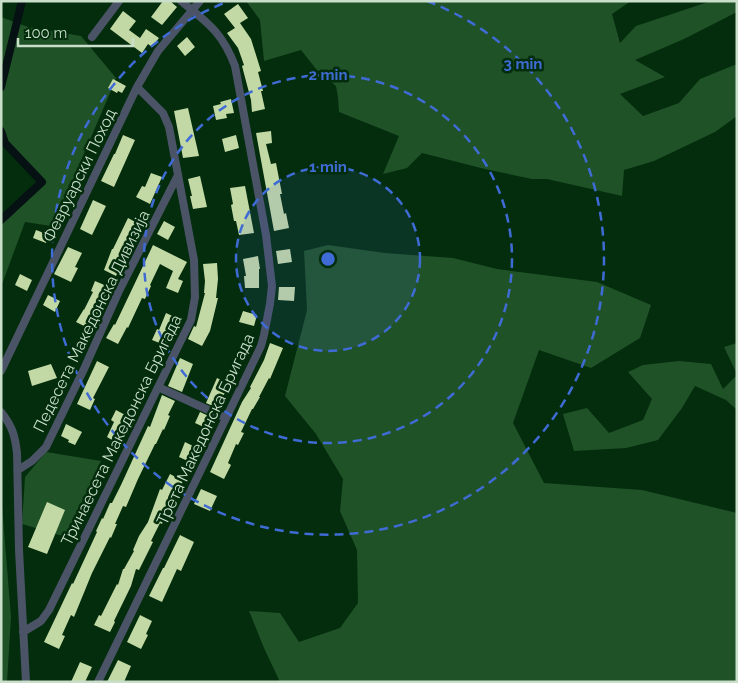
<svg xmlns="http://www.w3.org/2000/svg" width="738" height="683" viewBox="0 0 738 683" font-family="Raleway,sans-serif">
	<rect width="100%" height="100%" fill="#032d0c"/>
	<path fill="#205228" d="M246,1H631L612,14L620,43L636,26L711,1H737V12L684,39L635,60L665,77L620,94L643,116L679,103L700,79L737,64V116L715,132L654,161L624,170L622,196L547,179H532L485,169L422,153L407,168L383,174L399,136L339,112L338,97L336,86L316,69L301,50L264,61L260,20Z
		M1,17L28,27L81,36L116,78L110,93L65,198L51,226L25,222L1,287V220L42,182L5,143L1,131Z
		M328,245L385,253L453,258L497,269L597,282L651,305L640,338L591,368L539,350L513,423L544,483L642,490L737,513V682H280L264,648L249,611L280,613L299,642L340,628L358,603L357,550L340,511L343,479L316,434L285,396L307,310L304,251Z
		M737,343V374L724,347Z
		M679,361L711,364L723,389L737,375V410L726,400L695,386L682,408L658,440L626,448L574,451L563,414L587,408L609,433L643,420L652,399L628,372L643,365Z
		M46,452L101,461L66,537L22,524L25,477Z
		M1,493L11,617L7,682H1Z"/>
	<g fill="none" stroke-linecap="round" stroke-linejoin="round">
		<path stroke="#051112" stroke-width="8" d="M1,87L22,1
			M1,131L5,143L42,182L1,220"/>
	</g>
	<path fill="#c3d9a5" d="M163,1H170L177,7L162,25L151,17Z
		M238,4L248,18L240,23L251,39L261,71L258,72L263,91H261L265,109L252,112L251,100L242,66L244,65L238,48L227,33L235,28L224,14Z
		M123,11L136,21L129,30L140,38L146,29L159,38L152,47L148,44L142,53L110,29Z
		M187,37L195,47L185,56L177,46Z
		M113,79L126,86L122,93L118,91L117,93L108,88Z
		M231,99L234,113L226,114L227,118L216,120L213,106L221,104L220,102Z
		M188,108L199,156L183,158L174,111Z
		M271,131L272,143L266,144L271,164L276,163L282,194H280L284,214L286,213L289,228L274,231L256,133Z
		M123,135L135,140L114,187L101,181L114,154H115Z
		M236,135L239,148L225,152L222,139Z
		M151,173L162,177L150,204L136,197L142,186L145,187Z
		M200,176L207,207L193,209L190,196H192L188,179Z
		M245,186L254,233L239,235L236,221H234L231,205L233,204L230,188Z
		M93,200L106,206L92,235L80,229Z
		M128,218L141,225L132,241L134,242L129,251L116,276L104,270L112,249H113Z
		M164,221L175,227L168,240L157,234Z
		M36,230L49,235L46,243L33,238Z
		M153,245L187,262L178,279L183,281L178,293L166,288L173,271L160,264L150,285L151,286L145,299L142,298L128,328L127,327L118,344L106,338L114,324L115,325Z
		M68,247L82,253L75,267L78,268L71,282L54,274Z
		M290,249L292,262L278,264L276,251Z
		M258,256L260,269H259V288H245L244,276H246L243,259Z
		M217,263L218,279L216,298H218L210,331L202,346L188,339L194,326L196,327L205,293H204L205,281L203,264Z
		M20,274L32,280L27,291L15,285Z
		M95,281L109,287L97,316L90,329L76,322L84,309V310L93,292L91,291Z
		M279,287H295L294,301L278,300Z
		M48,295L60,301L55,312L43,305Z
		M243,311L257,315L254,326L239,322Z
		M166,313L179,319L167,346L152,340L157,329L159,330Z
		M270,343L283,348L270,379L269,378L259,397H260L253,409H252L241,432L244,433L238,445L236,444L228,463L231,465L224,479L210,472L242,402L251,388L250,387L264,360Z
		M180,358L193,364L182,392L168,386Z
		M97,361L109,367L93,398L95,399L90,410L77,404Z
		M51,364L57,378L32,386L28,371Z
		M217,378L229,384L222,399L224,400L220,409L206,403Z
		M162,395L175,401L168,415L170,416L164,430L163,429L156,444H155L138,479L126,507L123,506L115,524H117L111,538L110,537L92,573L74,617L71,615L62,635L65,636L59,649L44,642L72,583L73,584L97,532L96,531L102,518L103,519L110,503H112L121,485L148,426L150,427Z
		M116,410L129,417L117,443L107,437L114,422L111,420Z
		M200,412L213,418L208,429L195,423Z
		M66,424L82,432L75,445L68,442L69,440L61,436Z
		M185,442L199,449L192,463L179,457Z
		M170,474L183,481L177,493L175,492L162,524L160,523L151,541L153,542L139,570L136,569L131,586L114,621L115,622L110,632L94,625L99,615L101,616L117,584L118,585L123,569H124L134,551L133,550L139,536L148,522L160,489L162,490Z
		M201,489L217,496L210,511L194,504Z
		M47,502L65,510L47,554L28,547Z
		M180,535L194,542L181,571L177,569L162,602L149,596L163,568H164Z
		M140,615L152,621L146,634L148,635L141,649L127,642Z
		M118,660L131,666L124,682H107Z
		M80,662L92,667L85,682H71Z"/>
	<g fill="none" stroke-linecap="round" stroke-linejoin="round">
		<path stroke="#4b5366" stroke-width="8" d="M92,37L119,1
			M1,371L137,87L158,51L200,1
			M158,387L226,418
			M1,412C12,426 15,435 17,453L19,550L26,682
			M18,470L32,461L46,447L84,369L119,291L178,175
			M23,632L41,621L49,610L191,320L195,297L194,260L169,127L163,113L137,87
			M98,682L261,346L264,335L270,304L272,286L266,235L235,66C222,32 208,23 181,1"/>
	</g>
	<circle cx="328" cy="259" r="92" fill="#3f6bd5" fill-opacity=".12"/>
	<g fill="none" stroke="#3f6bd5" stroke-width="2.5" stroke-dasharray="9 6">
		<circle cx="328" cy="259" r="92"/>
		<circle cx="328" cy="259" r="184"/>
		<path d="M427 1A276 276 0 1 1 229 1"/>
	</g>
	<g text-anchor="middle" stroke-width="5" stroke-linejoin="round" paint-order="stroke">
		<g font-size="16" fill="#c9dfca" stroke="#032d0c">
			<text transform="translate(79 175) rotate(-64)" y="6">Февруарски Поход</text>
			<text transform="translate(91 321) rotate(-64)" y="6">Педесета Македонска Дивизија</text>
			<text transform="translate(205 429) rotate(-65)" y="6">Трета Македонска Бригада</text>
			<text transform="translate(121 430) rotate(-64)" y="6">Тринаесета Македонска Бригада</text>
		</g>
	</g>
	<circle cx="328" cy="259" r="8" fill="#3f6bd5" stroke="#032d0c" stroke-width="2.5"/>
	<g font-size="15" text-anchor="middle" font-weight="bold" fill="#3f6bd5" stroke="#032d0c" stroke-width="5" stroke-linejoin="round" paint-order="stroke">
		<text x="523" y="69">3 min</text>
		<text x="328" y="80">2 min</text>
		<text x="328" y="172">1 min</text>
	</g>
	<rect width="738" height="683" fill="none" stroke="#c9dfca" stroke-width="5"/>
	<path d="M18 38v8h115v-8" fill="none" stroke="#c9dfca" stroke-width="2.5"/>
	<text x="25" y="38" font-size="15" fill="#c9dfca" stroke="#032d0c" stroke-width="4" paint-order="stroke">100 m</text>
</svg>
